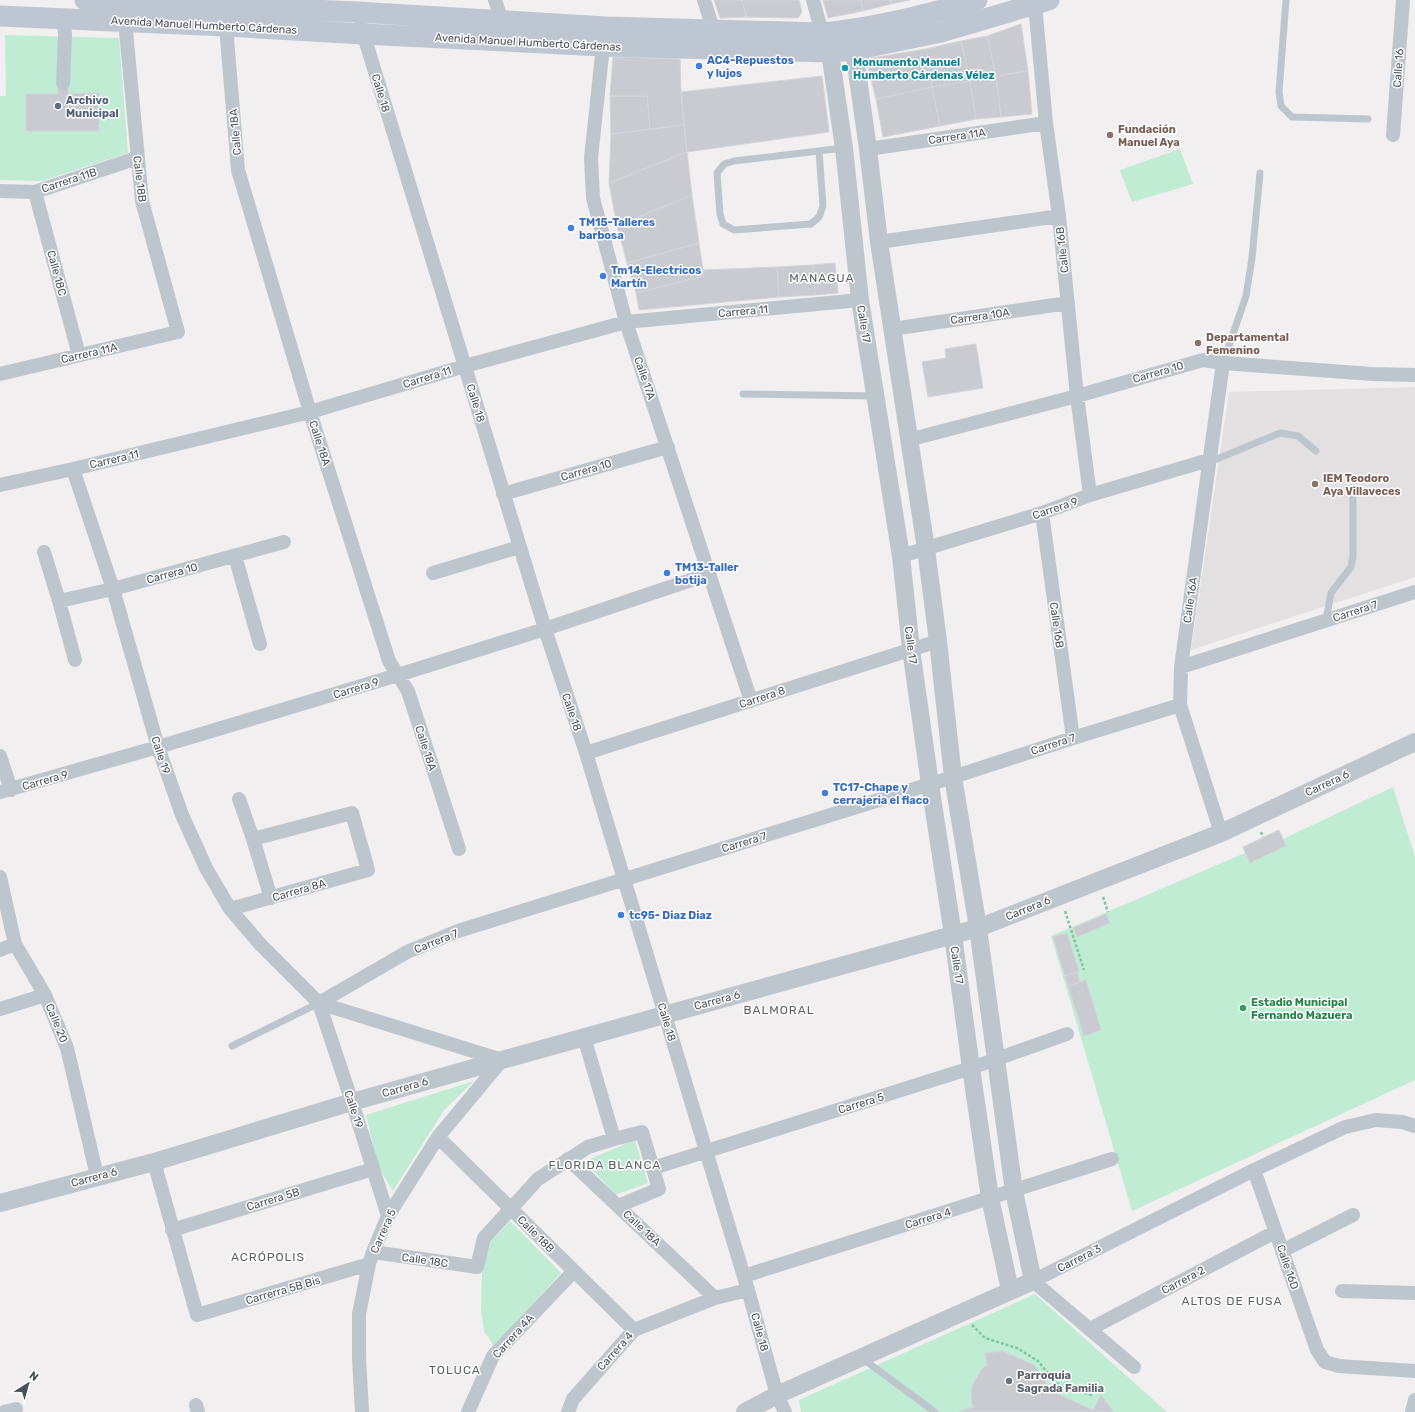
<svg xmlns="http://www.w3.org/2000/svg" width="1415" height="1412" viewBox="0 0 1415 1412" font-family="Rubik,sans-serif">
	<rect width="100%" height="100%" fill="#f1efef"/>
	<path fill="#e2e0e0" d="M1415,387V577L1191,650L1229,392Z"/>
	<path fill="#c0ecd3" d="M5,35L119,38L128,153L42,181L0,180V96H6Z
		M1180,149L1193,184L1132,202L1120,170Z
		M1393,787L1415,857V1080L1132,1211L1051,936L1245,853L1243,847L1279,830L1283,839Z
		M474,1081L444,1110L393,1191L378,1166L366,1115Z
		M635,1140L648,1183L615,1195L585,1161Z
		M510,1221L561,1273L494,1346L484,1331L481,1311L482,1271L491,1241Z
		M1035,1294L1167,1412H801L799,1400Z"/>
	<path fill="#c9cbd1" stroke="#d3d5da" d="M714,0H742L746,17L720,18Z
		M742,0H799L802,12L798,18L746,17Z
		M823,0H861L863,11L828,18Z
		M861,0H891V4L863,11Z
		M891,0H910L891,4Z
		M1021,24L1028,71L996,76L987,36Z
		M987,36L996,76L970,81L961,41Z
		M961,41L970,81L932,87L926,49Z
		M926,49L932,87L876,99L866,59Z
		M613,57L680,59L681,92L684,125L650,129L647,96H610Z
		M1028,71L1032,114L1001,117L996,76Z
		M822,76L829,132L687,152L681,92Z
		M996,76L1001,117L976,119L970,81Z
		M970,81L976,119L940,126L932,87Z
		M58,83L69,84L68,94L99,93V131H26V94H58Z
		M932,87L940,126L883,137L876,99Z
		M610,96H647L650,129L611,134Z
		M684,125L687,152L609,183L611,134Z
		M687,152L692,195L617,226L609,183Z
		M692,195L699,243L627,263L617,226Z
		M699,243L704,276L636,293L627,263Z
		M835,263L838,293L815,295L813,265Z
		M813,265L815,295L779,297L777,267Z
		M777,267L779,297L639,310L636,293L704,276L702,270Z
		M976,344L983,388L928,397L922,362L946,358L945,349Z
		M1279,830L1286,846L1250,863L1243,847Z
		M1106,914L1110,923L1077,937L1073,928Z
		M1067,933L1079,972L1065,976L1053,937Z
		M1077,972L1080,982L1068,986L1065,976Z
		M1086,980L1101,1030L1084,1036L1068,986Z
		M1003,1351L1034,1365L1042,1375L1049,1390L1093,1410L1101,1395L1114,1412H960V1411L974,1407L971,1402L972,1386L981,1370L987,1365L985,1353Z"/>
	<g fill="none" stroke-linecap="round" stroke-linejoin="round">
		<path stroke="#7ac8a4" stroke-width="2.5" stroke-dasharray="3 2" stroke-linecap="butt" d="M1261,832L1263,837
			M1103,897L1108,912
			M1065,911L1084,970
			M972,1325L985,1338L1017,1348L1038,1361L1055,1382L1063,1387L1092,1395"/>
		<path stroke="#bec6cd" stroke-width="7" d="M1286,0L1279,92L1281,106L1292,117L1368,119
			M819,151L823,206L819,217L811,224L734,230L723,224L720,214L717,173L724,164L734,161L844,148
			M1223,363L1246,296L1252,258L1260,173
			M743,394L875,396
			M1209,460L1217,459L1280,433L1298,436L1316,451
			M1326,620L1331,593L1351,567L1353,556V498
			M232,1046L319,1003
			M863,1359L935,1412"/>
		<path stroke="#bec6cd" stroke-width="14" d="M495,0L502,21
			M704,0L713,29
			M813,0L822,33
			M1035,5L1046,123L1059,216L1077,396L1090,495
			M226,26L238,170L310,412L389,661L408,691L459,849
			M361,26L545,629L586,753L748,1290L777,1395L785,1412
			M603,46L591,158L593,198L626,322L751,701
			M63,83L65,36L64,19
			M1393,135L1403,0
			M868,149L1046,123
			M0,191L35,192L137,158
			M35,192L79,355
			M879,242L1059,216
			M892,329L1068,303
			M0,374L178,332L142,201L125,21
			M908,440L1077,396L1203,360L1223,363L1372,374L1415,375
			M73,469L113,589L158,747L182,815L206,868L230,909L260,944L319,1003L352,1102L388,1216
			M0,485L73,469L310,412L465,366L626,322L860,300
			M503,494L668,447
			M1042,513L1073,738
			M44,552L59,601L75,660
			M235,556L260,644
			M901,556L1042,513L1090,495L1209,460
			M433,573L519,547
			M59,601L113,589L284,542
			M1181,667L1415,592
			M586,753L938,641
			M0,756L11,790
			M0,792L158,747L398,675L545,629L709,574
			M239,799L253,839L271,898
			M1221,833L1180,705L1181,667L1223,363
			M0,877L15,944L45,995L67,1048L97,1176
			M230,909L368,870L352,813L253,839
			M0,950L15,944
			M319,1003L407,952L458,931L953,777L1073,738L1180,705
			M319,1003L502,1060L438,1137L388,1216L373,1252L369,1264L359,1314V1358L362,1412
			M0,1009L45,995
			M584,1037L614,1139
			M438,1137L634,1330
			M568,1159L715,1298
			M154,1162L197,1315L369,1264
			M653,1168L971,1068L1067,1034
			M1254,1170L1317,1350L1325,1362L1339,1366L1415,1371
			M172,1230L373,1169
			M1282,1251L1353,1215
			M373,1252L477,1267L484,1238L538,1179L588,1147L614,1139L642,1132L659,1189L618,1206
			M744,1276L1112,1159
			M1342,1291L1415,1293
			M1090,1329L1275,1232
			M1134,1367L1033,1281L1254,1170L1345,1127L1376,1120L1402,1122L1415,1126
			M196,1405L198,1412
			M4,1412L16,1409
			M468,1412L493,1356L574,1271
			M568,1412L573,1399L634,1330L715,1298L748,1290
			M1412,1412L1415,1400"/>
		<path stroke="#bec6cd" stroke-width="18" d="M825,39L830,52L844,148L860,300L901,556L911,649L930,784L953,935L971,1068L990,1198L1010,1290
			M0,1203L154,1162L352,1102L502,1060L978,928L1221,833L1415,742
			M745,1412L777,1395L1033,1281L1014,1191L978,928L953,777L938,641L926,549L879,242L868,149L854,50L849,37"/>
		<path stroke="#bec6d1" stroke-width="21" d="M85,0L357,12L606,27L822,33C875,28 927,15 977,0
			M0,16L226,26L363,34L603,46L830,52L854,50L941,32L1049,0"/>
	</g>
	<g fill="#3f7fe0" stroke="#fff" stroke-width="1.5">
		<circle cx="699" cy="66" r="4"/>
		<circle cx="571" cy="228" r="4"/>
		<circle cx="603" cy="276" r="4"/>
		<circle cx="667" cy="573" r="4"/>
		<circle cx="825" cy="793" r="4"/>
		<circle cx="621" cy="915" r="4"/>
	</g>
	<circle fill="#0f9aa8" stroke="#fff" stroke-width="1.5" cx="845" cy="68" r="4"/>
	<circle fill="#5c6f8a" stroke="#fff" stroke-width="1.5" cx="58" cy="106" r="4"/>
	<g fill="#8d6e63" stroke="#fff" stroke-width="1.5">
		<circle cx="1110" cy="135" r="4"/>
		<circle cx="1198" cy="343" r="4"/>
		<circle cx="1315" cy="484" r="4"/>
	</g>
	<circle fill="#2e9e5b" stroke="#fff" stroke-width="1.5" cx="1243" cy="1008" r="4"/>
	<circle fill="#6b7280" stroke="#fff" stroke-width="1.5" cx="1009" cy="1381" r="4"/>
	<g text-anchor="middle" stroke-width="3" stroke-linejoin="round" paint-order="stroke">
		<g font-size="11" fill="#48515b" stroke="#fff">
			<text transform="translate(204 25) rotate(3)" y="4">Avenida Manuel Humberto Cárdenas</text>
			<text transform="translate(528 42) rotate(3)" y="4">Avenida Manuel Humberto Cárdenas</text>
			<text transform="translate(1398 68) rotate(-86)" y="4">Calle 16</text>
			<text transform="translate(381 93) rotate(73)" y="4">Calle 18</text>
			<text transform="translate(235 132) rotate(-95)" y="4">Calle 18A</text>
			<text transform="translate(957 136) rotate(-8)" y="4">Carrera 11A</text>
			<text transform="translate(140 179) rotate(83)" y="4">Calle 18B</text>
			<text transform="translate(69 180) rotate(-18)" y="4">Carrera 11B</text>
			<text transform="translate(1062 250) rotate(-96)" y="4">Calle 16B</text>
			<text transform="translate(57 273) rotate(75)" y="4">Calle 18C</text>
			<text transform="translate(743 311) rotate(-5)" y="4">Carrera 11</text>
			<text transform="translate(980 316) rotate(-8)" y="4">Carrera 10A</text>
			<text transform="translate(864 324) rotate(81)" y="4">Calle 17</text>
			<text transform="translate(89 353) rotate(-13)" y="4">Carrera 11A</text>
			<text transform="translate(1158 372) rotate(-16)" y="4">Carrera 10</text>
			<text transform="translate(427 377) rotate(-17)" y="4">Carrera 11</text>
			<text transform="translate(645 378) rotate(71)" y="4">Calle 17A</text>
			<text transform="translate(476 403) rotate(73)" y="4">Calle 18</text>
			<text transform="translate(320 443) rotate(72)" y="4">Calle 18A</text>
			<text transform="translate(114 459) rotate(-13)" y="4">Carrera 11</text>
			<text transform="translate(586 470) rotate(-16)" y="4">Carrera 10</text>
			<text transform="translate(1055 508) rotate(-19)" y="4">Carrera 9</text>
			<text transform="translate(172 573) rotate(-15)" y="4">Carrera 10</text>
			<text transform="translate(1190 600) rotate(-82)" y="4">Calle 16A</text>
			<text transform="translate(1355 611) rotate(-18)" y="4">Carrera 7</text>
			<text transform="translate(1057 625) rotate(82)" y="4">Calle 16B</text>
			<text transform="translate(911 645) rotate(83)" y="4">Calle 17</text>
			<text transform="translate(356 688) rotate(-17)" y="4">Carrera 9</text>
			<text transform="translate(762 697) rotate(-18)" y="4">Carrera 8</text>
			<text transform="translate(572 712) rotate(71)" y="4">Calle 18</text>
			<text transform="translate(1053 744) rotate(-18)" y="4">Carrera 7</text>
			<text transform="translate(426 748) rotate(72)" y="4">Calle 18A</text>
			<text transform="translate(161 755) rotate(72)" y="4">Calle 19</text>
			<text transform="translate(45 780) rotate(-16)" y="4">Carrera 9</text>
			<text transform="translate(1327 783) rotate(-25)" y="4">Carrera 6</text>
			<text transform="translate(744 842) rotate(-17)" y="4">Carrera 7</text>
			<text transform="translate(299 890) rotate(-16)" y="4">Carrera 8A</text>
			<text transform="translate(1028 908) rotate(-22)" y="4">Carrera 6</text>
			<text transform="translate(436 941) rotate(-22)" y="4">Carrera 7</text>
			<text transform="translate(957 965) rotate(82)" y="4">Calle 17</text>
			<text transform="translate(717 1000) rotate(-15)" y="4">Carrera 6</text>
			<text transform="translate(667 1022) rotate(73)" y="4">Calle 18</text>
			<text transform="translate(57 1023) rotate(68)" y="4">Calle 20</text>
			<text transform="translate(405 1087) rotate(-16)" y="4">Carrera 6</text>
			<text transform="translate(861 1103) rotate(-17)" y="4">Carrera 5</text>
			<text transform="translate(354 1109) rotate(72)" y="4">Calle 19</text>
			<text transform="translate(94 1177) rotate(-15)" y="4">Carrera 6</text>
			<text transform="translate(273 1199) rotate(-17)" y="4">Carrera 5B</text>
			<text transform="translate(928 1218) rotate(-17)" y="4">Carrera 4</text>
			<text transform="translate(642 1228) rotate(43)" y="4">Calle 18A</text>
			<text transform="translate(383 1231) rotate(-66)" y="4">Carrera 5</text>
			<text transform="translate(536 1234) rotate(45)" y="4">Calle 18B</text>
			<text transform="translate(1079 1258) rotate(-27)" y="4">Carrera 3</text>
			<text transform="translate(425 1260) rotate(8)" y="4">Calle 18C</text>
			<text transform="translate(1288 1267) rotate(71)" y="4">Calle 16D</text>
			<text transform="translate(1183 1280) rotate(-28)" y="4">Carrera 2</text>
			<text transform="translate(283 1290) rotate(-16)" y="4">Carrerra 5B Bis</text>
			<text transform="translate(760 1332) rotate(75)" y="4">Calle 18</text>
			<text transform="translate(513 1336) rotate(-48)" y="4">Carrera 4A</text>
			<text transform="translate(615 1351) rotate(-48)" y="4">Carrera 4</text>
		</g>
		<g font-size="11" font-weight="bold" fill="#366cbe" stroke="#fff" text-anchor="start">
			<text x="707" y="64">AC4-Repuestos<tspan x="707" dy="13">y lujos</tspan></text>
			<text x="579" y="226">TM15-Talleres<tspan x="579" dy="13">barbosa</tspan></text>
			<text x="611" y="274">Tm14-Electricos<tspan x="611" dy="13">Martín</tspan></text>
			<text x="675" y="571">TM13-Taller<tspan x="675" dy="13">botija</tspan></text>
			<text x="833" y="791">TC17-Chape y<tspan x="833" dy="13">cerrajeria el flaco</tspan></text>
			<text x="629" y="919">tc95- Diaz Diaz</text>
		</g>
		<g font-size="11" font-weight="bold" fill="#0d838f" stroke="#fff" text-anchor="start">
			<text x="853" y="66">Monumento Manuel<tspan x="853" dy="13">Humberto Cárdenas Vélez</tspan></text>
		</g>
		<g font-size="11" font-weight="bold" fill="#4e5e75" stroke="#fff" text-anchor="start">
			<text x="66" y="104">Archivo<tspan x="66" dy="13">Municipal</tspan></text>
		</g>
		<g font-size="11" font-weight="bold" fill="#785e54" stroke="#fff" text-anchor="start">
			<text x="1118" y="133">Fundación<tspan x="1118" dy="13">Manuel Aya</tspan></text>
			<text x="1206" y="341">Departamental<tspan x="1206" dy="13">Femenino</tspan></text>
			<text x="1323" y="482">IEM Teodoro<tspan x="1323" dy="13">Aya Villaveces</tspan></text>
		</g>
		<g font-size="11" font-weight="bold" fill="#27864d" stroke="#fff" text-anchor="start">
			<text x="1251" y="1006">Estadio Municipal<tspan x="1251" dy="13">Fernando Mazuera</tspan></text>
		</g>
		<g font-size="11" font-weight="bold" fill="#5b616d" stroke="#fff" text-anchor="start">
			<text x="1017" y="1379">Parroquia<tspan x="1017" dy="13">Sagrada Familia</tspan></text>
		</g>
		<g font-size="12" letter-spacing="1" fill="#5c5f63" stroke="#fff">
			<text x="822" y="282">MANAGUA</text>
			<text x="779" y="1014">BALMORAL</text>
			<text x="605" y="1169">FLORIDA BLANCA</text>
			<text x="268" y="1261">ACRÓPOLIS</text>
			<text x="1232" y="1305">ALTOS DE FUSA</text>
			<text x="455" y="1374">TOLUCA</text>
		</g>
	</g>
	<g transform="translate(28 1384) rotate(37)" stroke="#ffffff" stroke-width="3" paint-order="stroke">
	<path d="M0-3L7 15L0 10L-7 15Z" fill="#48515b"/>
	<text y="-6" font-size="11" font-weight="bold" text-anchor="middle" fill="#48515b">N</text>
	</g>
</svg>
